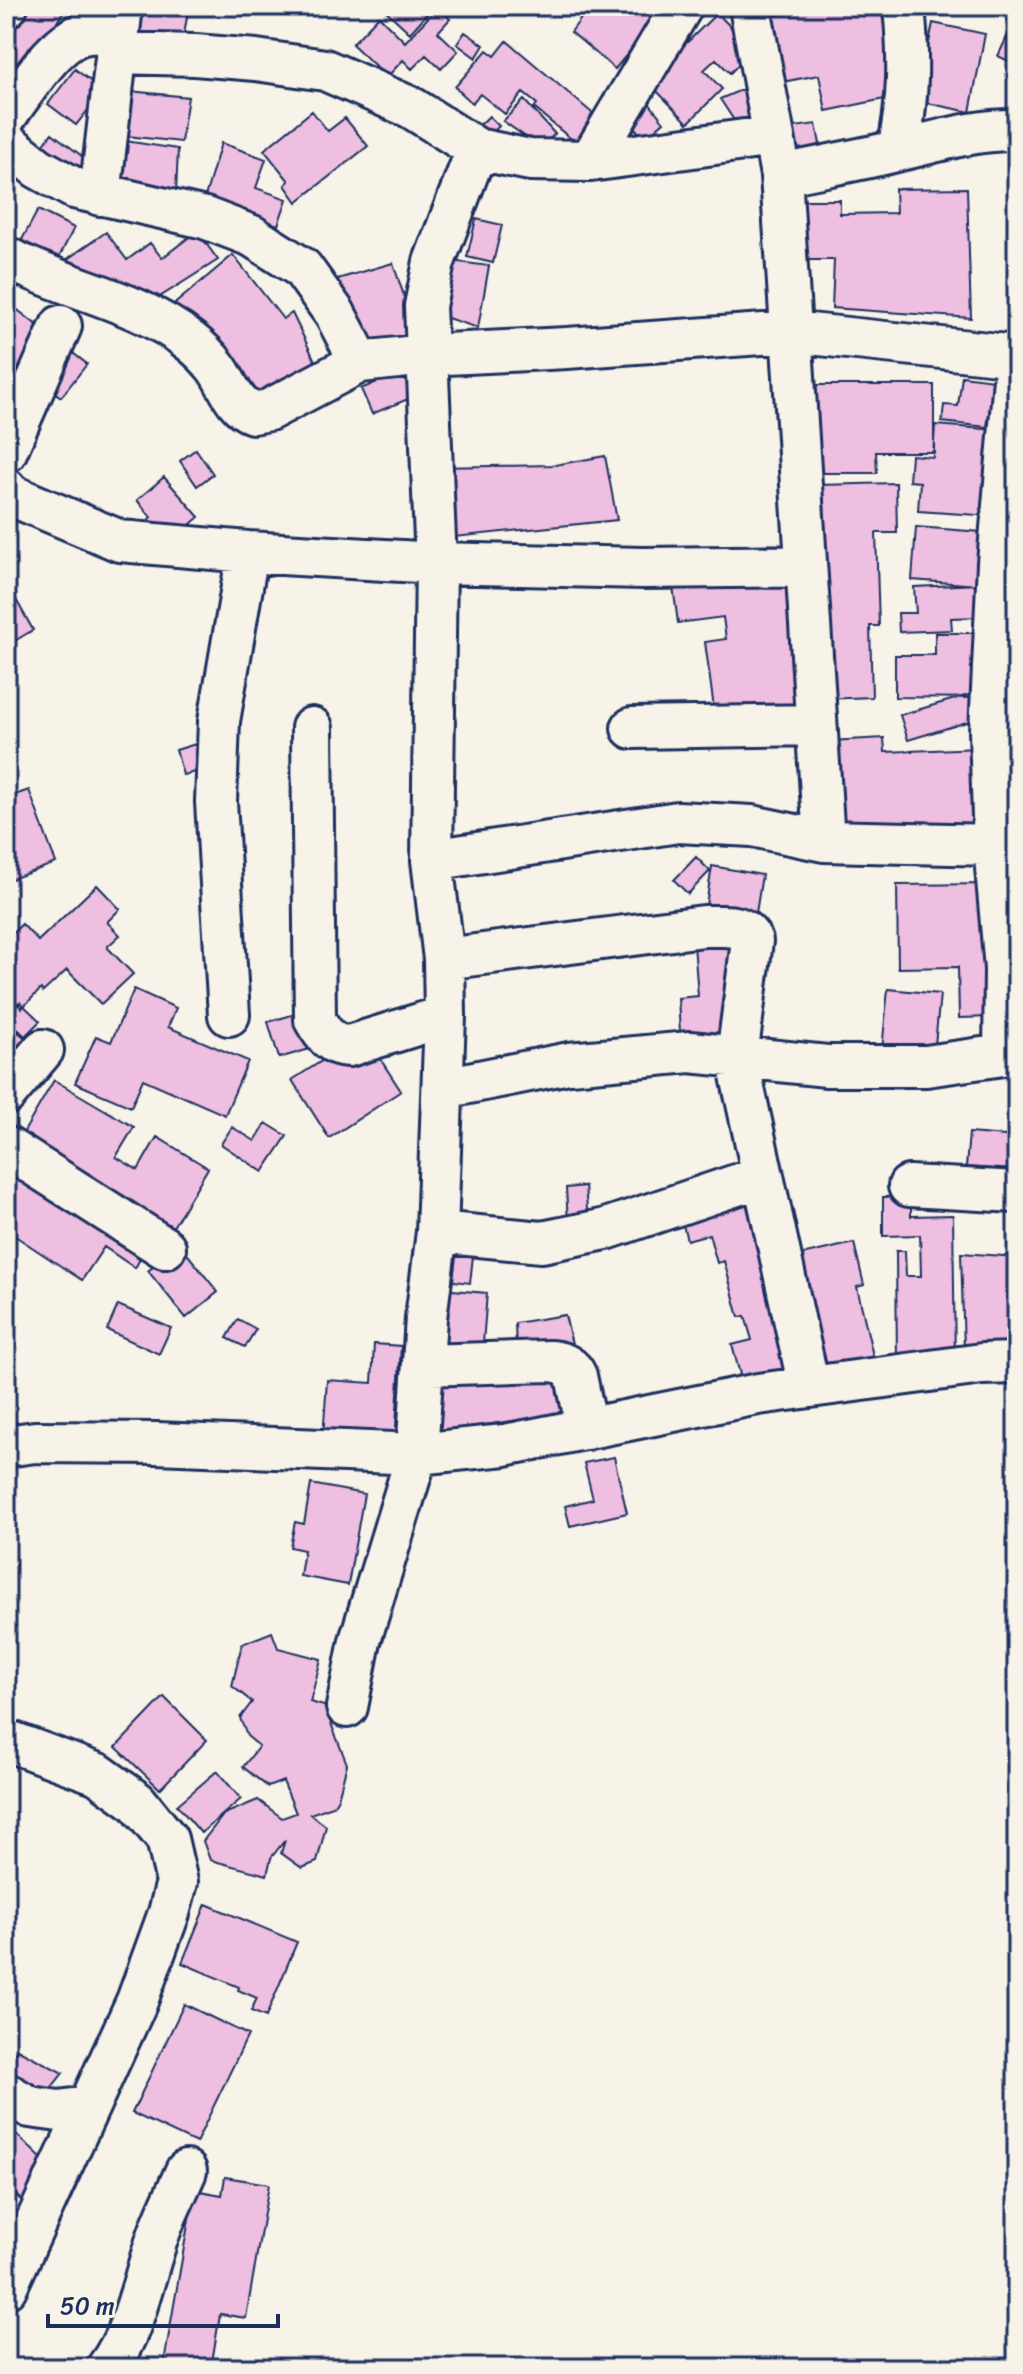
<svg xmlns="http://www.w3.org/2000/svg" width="1023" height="2374" viewBox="0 0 1023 2374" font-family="Sriracha,sans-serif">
	<rect width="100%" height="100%" fill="#f7f3e8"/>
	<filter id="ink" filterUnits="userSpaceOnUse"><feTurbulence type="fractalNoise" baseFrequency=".0125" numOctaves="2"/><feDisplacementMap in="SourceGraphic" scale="16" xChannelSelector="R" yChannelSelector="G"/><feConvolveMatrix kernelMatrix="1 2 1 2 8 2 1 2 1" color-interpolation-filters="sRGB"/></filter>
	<g filter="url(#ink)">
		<path fill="#eebfe1" stroke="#1b2f5e" stroke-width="2" d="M24,6H53L63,12L10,101L6,99V30Z
			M132,6H189L183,40L127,37Z
			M381,6H431L433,7L410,33Z
			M590,6H645L658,17L615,69L571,32Z
			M822,6H880L899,96L826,111L819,75L782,82L769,17Z
			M438,7L450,19L438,32L458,51L441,69L426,55L412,69L403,60L387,77L352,44L379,16L405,42Z
			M717,13L753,50L730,73L716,59L704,70L722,89L688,123L653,87L670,71L664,65Z
			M933,23L985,34L970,112L917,101Z
			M465,32L484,45L476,58L457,44Z
			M1007,37L1017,41V65L998,56Z
			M507,41L604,123L582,148L534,108L537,104L523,93L505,114L480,94L472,103L455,87L487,50L495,56Z
			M75,69L103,91L76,125L48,104Z
			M755,84L764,117L739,128L720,99Z
			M129,91L188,97L181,142L127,136Z
			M645,98L664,122L644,139L626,117Z
			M524,100L555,134L540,147L503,121Z
			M312,111L328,131L345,118L368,146L297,202L285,185L289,181L264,150Z
			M489,116L499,126L485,141L474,131Z
			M816,124L823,159L785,165L780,129Z
			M52,133L87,160L77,179L37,153Z
			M125,141L178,149L176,193L122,186Z
			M221,143L266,159L256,188L287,199L278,225L204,200Z
			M967,188L971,318L832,308L834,260H793L792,200H840V214L896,213L895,189Z
			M38,210L74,228L54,267L18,247Z
			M476,219L502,225L493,263L467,257Z
			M197,231L218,260L147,305L66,260L106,232L127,260L150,243L162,258Z
			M233,255L283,319L292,313L319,369L250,404L165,312Z
			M451,261L489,266L478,328L435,314Z
			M393,263L417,335L361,343L334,280Z
			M6,301L87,364L61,397L41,382L6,431Z
			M402,371L413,397L372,414L361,389Z
			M962,376L994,380L987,427L942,422L944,405L958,406Z
			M813,385H934V452H876L877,473H813Z
			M935,425L998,430L992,516L918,511L920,482L909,481L911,455L933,457Z
			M196,449L213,474L197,486L180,461Z
			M605,456L617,520L445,538L437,467L555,465Z
			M164,477L199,517L169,543L149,519L151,517L137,500Z
			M896,483L897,533H876L879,626H870L872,697L825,699L819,485Z
			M916,527L982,532L978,585L912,580Z
			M1017,559V783H1007Z
			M793,563L812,703L715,716L705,642L726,639L723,617L678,623L672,579Z
			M978,584L980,617L951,618L952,630L899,632L898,613H916L914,587Z
			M14,596L33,630L6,646V601Z
			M935,633H982L981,698L895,697V655H935Z
			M972,694L980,718L908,740L900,715Z
			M884,738L885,752L979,748L986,831L832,834L830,741Z
			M202,742L210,768L183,775L176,750Z
			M29,790L56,863L6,881V798Z
			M696,857L710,871L688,894L674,880Z
			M712,866L762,875L756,913L706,905Z
			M990,884L993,1017L959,1018L958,967L898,968L897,885Z
			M97,885L120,909L107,922L120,935L107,947L133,974L101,1004L67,970L43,992L41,989L22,1008L6,991V939L22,924L38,941Z
			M737,928L744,1042L704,1044V1031L680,1033L678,998L698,996L693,931Z
			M134,989L176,1008L168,1027L248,1061L225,1115L143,1079L131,1107L75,1083L96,1036L111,1042Z
			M888,989L940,994L932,1075L880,1070Z
			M20,1002L40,1021L25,1036L6,1018Z
			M309,1010L320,1046L279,1058L268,1022Z
			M6,1022L29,1041L6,1070Z
			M364,1034L401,1091L329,1138L292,1080Z
			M54,1080L134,1127L116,1157L138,1170L157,1137L208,1168L173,1227L163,1221L149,1244L18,1142Z
			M266,1123L287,1136L263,1172L221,1144L232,1127L255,1141Z
			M969,1133L1017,1137V1171L966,1167Z
			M6,1170L140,1259L135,1268L104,1247L82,1280L9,1232L6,1236Z
			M585,1186L588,1220L568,1222L566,1188Z
			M743,1192L794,1375L744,1389L732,1345L752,1340L745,1316L739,1317L724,1261L717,1263L709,1234L687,1240L679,1210Z
			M911,1196V1216L953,1215L955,1363L897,1364L896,1251H905L906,1276H921L920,1235L883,1236V1197Z
			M450,1235L475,1238L470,1283L445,1280Z
			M854,1243L864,1285L857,1287L874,1360L811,1375L784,1259Z
			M180,1245L218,1292L186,1318L148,1271Z
			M961,1253L1017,1257V1340L964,1350Z
			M440,1289L487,1293L482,1356L436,1353Z
			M118,1305L171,1328L159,1354L107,1330Z
			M565,1315L573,1348L516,1350L515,1323Z
			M238,1319L256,1329L245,1347L227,1338Z
			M374,1344L401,1346L395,1442L323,1438L327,1380L372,1383Z
			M569,1368L575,1412L441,1431L438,1374Z
			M614,1457L627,1513L570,1526L565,1506L593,1499L584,1463Z
			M311,1484L364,1494L348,1585L300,1576L304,1550L290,1547L295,1522L304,1524Z
			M272,1632L278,1648L321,1659L310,1702L324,1706L347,1764L338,1798L333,1806L310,1814L326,1826L317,1862L302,1868L281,1853L285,1840L271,1858L267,1875L210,1860L203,1841L224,1814L258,1800L282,1818L296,1813L283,1781L268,1787L243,1767L259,1746L247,1736L240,1718L252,1702L232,1686L242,1644Z
			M164,1697L207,1740L160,1789L116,1747Z
			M217,1771L241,1799L201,1833L177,1805Z
			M206,1904L297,1942L266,2017L251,2011L257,1998L238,1990L239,1987L182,1963Z
			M184,2004L248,2035L196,2143L132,2113Z
			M17,2049L63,2073L44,2097L6,2075V2064Z
			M12,2130L45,2162L32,2211L6,2185V2135Z
			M225,2177L269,2184L246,2318L220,2314L211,2368H163L194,2190L222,2195Z"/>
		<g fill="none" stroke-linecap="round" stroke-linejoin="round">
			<g stroke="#1b2f5e" stroke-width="46">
				<path id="minor" d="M6,7L7,6
					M750,7L781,175L824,841
					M116,53L195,55L256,60L325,70L412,108L477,149L530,160L590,161L774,136
					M6,116C23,93 53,44 80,35C92,31 106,33 119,33
					M6,142L38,168L74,188L205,218L252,236L302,268L335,314L360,362
					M898,150C909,98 909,59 904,6
					M590,161L682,6
					M781,175C819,167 858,160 896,151C937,142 974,129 1017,130
					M100,195L122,6
					M6,257C66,289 136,299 190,341C199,348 209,358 216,367C228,383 234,407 253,413L269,410L360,362L426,355L567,348L791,332L1017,356
					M6,452L61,326
					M6,489V493L120,541L248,552L436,563L643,568L806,566
					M312,728L315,1020C323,1034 331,1046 349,1046L445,1016
					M632,728L815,725
					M432,860L678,822L752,826L824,841L994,845
					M444,959L704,926C723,927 742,921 752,941L737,1057L809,1387
					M229,1015L216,802L219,721L248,552
					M1004,1054L1005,969L994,845L990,731L998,563L1016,356
					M444,1088L569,1063L690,1052L827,1066H926L1017,1053
					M6,1094L43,1050
					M6,1147L165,1248
					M909,1186L1017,1192
					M437,1232L542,1242L606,1229L763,1176
					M423,1365L550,1361C562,1362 571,1365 576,1376L587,1429
					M6,1446L35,1442L157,1443L417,1454L505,1445L758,1394L982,1364L1017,1363
					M347,1707L360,1641L417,1454L426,1318L437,1232L445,1016L444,959L432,860L436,563L425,306L434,262L477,149
					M6,1740L98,1774L137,1802L167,1839L177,1882L169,1913L137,2001L6,2288
					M6,2093L30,2107L59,2111L88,2107
					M107,2368C137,2328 143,2275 161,2228C168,2209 178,2190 186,2171"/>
			</g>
			<use href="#minor" stroke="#f7f3e8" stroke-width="40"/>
		</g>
	</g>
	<rect width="1023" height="2374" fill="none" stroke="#f7f3e8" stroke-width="32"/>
	<rect x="16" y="16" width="991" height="2342" fill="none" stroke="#1b2f5e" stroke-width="3" filter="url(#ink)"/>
	<path d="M48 2314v12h230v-12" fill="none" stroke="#1b2f5e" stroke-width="4"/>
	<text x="60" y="2314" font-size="24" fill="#1b2f5e" stroke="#f7f3e8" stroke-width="6" paint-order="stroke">50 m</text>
</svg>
